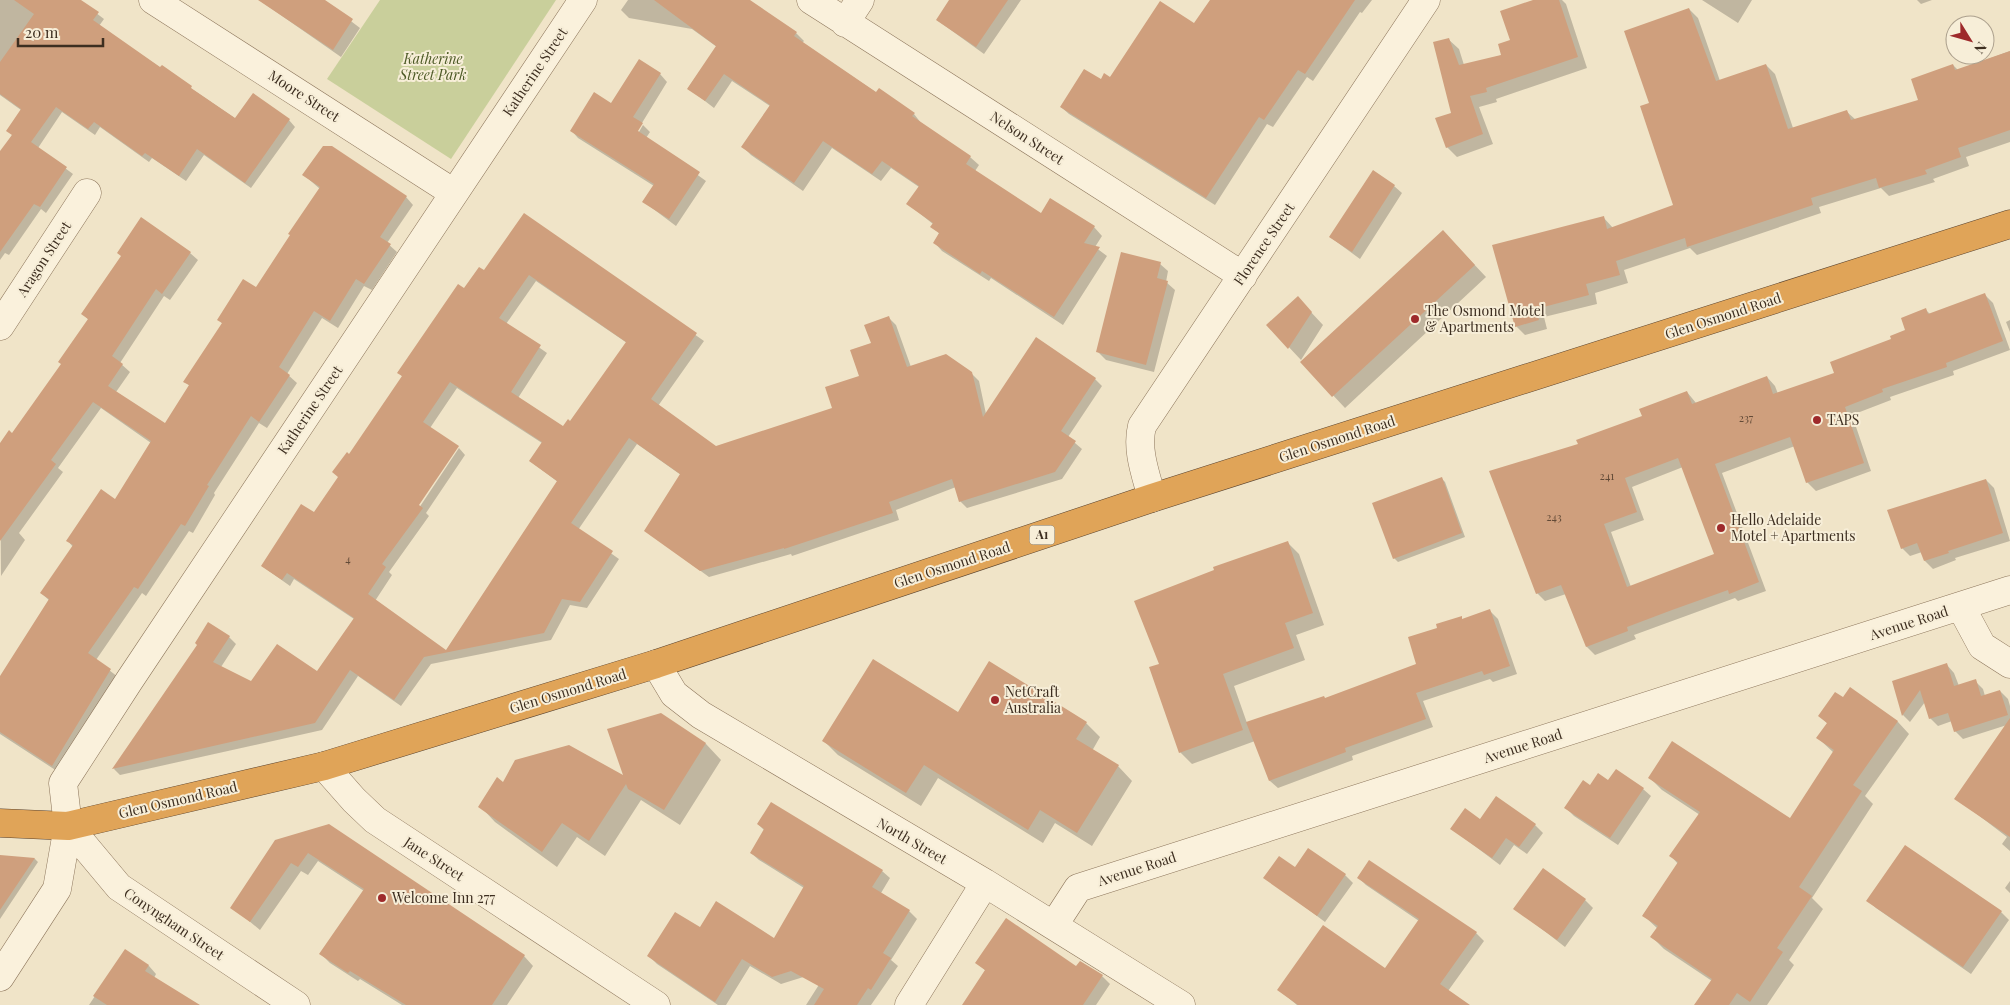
<svg xmlns="http://www.w3.org/2000/svg" width="2010" height="1005" viewBox="0 0 2010 1005" font-family="'Playfair Display',serif">
	<rect width="100%" height="100%" fill="#f0e4c8"/>
	<path fill="#c9cf9b" d="M380,0H556L451,159L327,79Z"/>
	<path fill="#0003" fill-rule="evenodd" d="M0,0H79L104,19L99,26L236,119L289,120L295,127L251,188L204,155L186,181L152,158L149,162L100,127L95,135L62,112L38,148L73,174L46,213L41,209L9,255L5,253L0,260V154L12,135L21,110L0,95Z
		M259,0H323L360,28L341,57Z
		M628,0H741L796,33L804,41L802,43L877,93L914,114L921,123L970,157L979,165L975,171L1041,215L1094,227L1102,236L1095,247L1107,256L1063,325L991,278L989,281L942,251L934,242L940,234L932,227L933,224L908,204L919,187L891,168L881,181L832,148L803,191L751,155L743,147L770,106L732,81L714,108L688,88L717,47L692,29L629,18L621,10Z
		M950,0H1021L984,54L937,20Z
		M1220,0H1372L1362,13L1360,12L1313,81L1307,77L1273,127L1267,124L1215,205L1069,114L1061,107L1195,25Z
		M1537,0H1562L1566,4L1587,68L1496,99L1497,102L1479,107L1493,144L1457,157L1447,147L1452,113L1448,39L1459,49L1464,65L1503,55Z
		M1702,0H1752L1738,23Z
		M1917,0H1932L1921,4Z
		M1689,9L1698,18L1720,81L1766,65L1775,74L1793,128L1847,112L1856,120L1920,101L1953,65L1958,70L2010,51V142L1966,157L1969,166L1933,179L1935,182L1889,196L1881,188L1819,207L1821,213L1697,255L1690,248L1624,270L1628,283L1595,293L1597,304L1544,317L1547,329L1525,335L1516,326L1603,217L1613,228L1675,206L1651,104Z
		M660,74L667,82L634,136L636,137L643,125L650,132L646,138L706,181L676,226L644,202L654,186L578,138L571,130Z
		M304,175L406,197L413,205L387,243L397,252L372,290L364,286L338,328L322,318L287,374L297,383L267,428L259,423L214,493L215,495L193,533L189,531L146,596L142,593L96,660L118,677L60,773L0,734V678L50,601L41,593L73,547L68,541L116,501L151,443L101,408L58,468L63,472L19,533L25,540L1,576L0,445L13,434L62,364L89,320L83,314L190,253L198,260L170,300L164,296L120,363L130,372L116,392L165,425L190,386L185,382L223,324L219,320L257,289L320,189Z
		M1394,186L1402,193L1360,259L1330,237Z
		M524,215L704,341L658,406L716,447L833,409L860,377L872,344L889,318L896,325L911,367L971,373L979,381L986,414L1095,379L1102,386L1068,437L1082,449L1062,479L967,508L960,501L956,487L896,510L899,520L792,556L791,554L709,577L646,531L681,475L637,444L578,530L619,559L587,608L570,605L551,640L431,664L401,706L358,676L322,730L120,775L114,769L198,645L229,637L236,644L221,667L251,683L318,673L354,619L294,579L290,586L262,566L314,514L339,478L350,456L403,377L398,372L465,290L485,272ZM536,281L627,343L570,422L563,428L518,398L547,353L506,324ZM457,388L542,443L530,461L558,482L446,651L375,601L392,575L389,572L429,516L426,513L465,455L459,448L417,511L414,510L430,428Z
		M1455,244L1486,277L1345,408L1302,362Z
		M1160,264L1168,271L1166,282L1175,290L1154,372L1106,360L1098,352Z
		M1985,295L1993,303L2010,350L1953,371L1954,375L1890,397L1891,400L1852,415L1871,471L1816,491L1807,482L1795,446L1722,473L1766,591L1738,601L1735,598L1634,635L1636,639L1595,655L1587,647L1566,594L1545,601L1537,593L1580,445L1644,417L1687,392L1696,403L1767,377L1775,386L1778,394L1835,374L1907,331L1926,310L1931,315ZM1683,467L1716,555L1631,587L1611,532L1644,520L1632,487Z
		M1309,310L1323,325L1301,360L1268,325Z
		M2010,320V332L2006,322Z
		M1441,478L1445,482L1465,537L1398,562L1394,558Z
		M1986,480L1994,488L2010,541L1955,558L1956,560L1933,569L1925,561L1922,552L1910,556L1902,548Z
		M1287,542L1299,554L1324,625L1296,635L1305,660L1234,686L1247,723L1325,699L1418,665L1438,628L1461,618L1463,620L1490,611L1498,619L1517,674L1493,682L1490,679L1423,701L1433,727L1352,756L1353,760L1278,788L1270,781L1255,741L1192,764L1180,752L1160,665Z
		M990,663L1086,723L1100,737L1092,751L1118,766L1132,781L1092,846L1055,823L1043,843L938,778L921,806L838,755L824,741L958,714Z
		M1947,665L1954,673L1959,686L1975,681L1983,689L1985,696L2000,691L2008,699L2010,706V851L2002,844L2007,837L1956,798L2007,725L1963,739L1955,731L1952,721L1938,726L1930,718L1925,702L1910,722L1903,715L1893,682Z
		M1850,689L1898,722L1909,734L1865,796L1873,804L1812,898L1823,909L1789,960L1794,965L1767,1005H1695L1712,981L1664,949L1652,937L1658,929L1643,915L1678,864L1671,856L1700,815L1662,790L1650,778L1791,820L1834,753L1818,738L1828,724L1820,716L1843,699Z
		M661,714L706,744L721,760L680,825L641,800L605,856L577,837L557,867L495,822L480,806L504,784L625,778Z
		M1609,782L1643,789L1651,796L1618,845L1574,816L1566,808L1591,786Z
		M1480,821L1535,825L1543,833L1527,854L1514,845L1500,865L1452,829Z
		M758,824L882,871L890,878L881,893L909,911L917,919L891,960L898,966L871,1005H806L829,969L781,984L750,966L726,1005H718L657,964L649,956L700,929L774,940L804,888L759,860L751,853L765,831Z
		M329,826L524,956L533,966L507,1005H402L360,979L358,981L330,963L321,954L364,891L318,861L308,875L301,871L260,930L232,907Z
		M0,857L35,859L38,862L0,919Z
		M1345,875L1353,883L1325,922L1265,877Z
		M1359,878L1476,933L1484,941L1448,991L1468,1005H1297L1279,990L1385,970L1419,921L1366,885Z
		M2010,881V893L2005,888Z
		M1585,900L1593,908L1565,947L1515,908Z
		M1868,900L2001,912L2009,920L1971,974L1876,908Z
		M125,951L149,966L156,974L154,978L197,1005H89Z
		M977,963L1077,967L1102,976L1110,984L1096,1005H964L986,971Z"/>
	<path fill="#cf9f7d" fill-rule="evenodd" d="M14,0H81L99,12L93,20L160,67L162,65L192,86L191,88L235,118L253,93L290,119L245,183L197,149L179,176L145,153L142,156L94,122L88,129L56,107L31,142L67,167L40,207L34,204L0,252V151L12,135L6,131L21,109L0,94V62L34,14Z
		M258,0H325L353,19L333,50Z
		M654,0H750L797,32L794,36L876,92L879,88L915,113L912,116L971,156L966,164L1041,213L1050,198L1095,226L1084,243L1100,247L1054,317L982,271L980,274L933,243L939,233L930,227L933,223L906,204L919,186L882,161L872,174L823,141L794,183L741,147L770,105L724,74L705,101L687,89L716,46Z
		M949,0H1008L976,47L936,20Z
		M1210,0H1355L1305,74L1298,70L1264,120L1259,117L1206,198L1060,107L1084,69L1101,79L1104,73L1110,77L1160,1L1194,23Z
		M1533,0H1559L1578,57L1486,88L1487,92L1470,96L1483,134L1446,148L1435,118L1451,113L1433,42L1449,38L1459,65L1501,55L1498,44L1510,40L1500,11Z
		M1689,8L1716,81L1766,64L1788,129L1847,110L1851,120L1918,100L1911,79L1953,64L1955,70L2010,51V130L1958,148L1961,157L1925,170L1927,174L1879,188L1876,178L1811,198L1813,205L1687,247L1685,238L1616,261L1620,275L1586,284L1589,295L1536,309L1539,320L1515,327L1492,245L1604,216L1607,229L1673,205L1640,106L1649,103L1624,31Z
		M639,59L661,73L633,117L643,123L638,131L700,172L669,219L642,202L654,184L570,131L594,92L611,103Z
		M323,146H332L407,196L380,237L391,244L364,284L356,279L330,321L314,311L279,367L290,375L259,422L251,416L207,485L209,486L185,526L181,524L138,589L134,587L88,653L111,669L52,766L0,732V676L49,599L40,593L73,545L66,541L101,489L115,499L151,441L93,402L51,460L56,464L0,541V443L9,430L12,433L61,364L58,362L88,319L81,314L121,256L117,253L141,217L191,252L162,294L156,289L112,356L123,364L108,386L165,423L189,385L183,382L222,323L217,320L243,279L256,287L290,235L288,234L320,187L302,175Z
		M1373,170L1395,185L1352,252L1329,237Z
		M524,213L697,333L651,399L716,446L832,408L825,387L859,376L850,350L871,343L864,325L889,316L907,367L946,354L972,372L983,417L1036,337L1096,378L1061,431L1076,441L1055,472L959,502L952,479L889,502L893,513L784,549V548L700,571L644,531L680,474L629,438L571,523L613,551L580,602L562,599L544,633L424,657L394,700L350,670L315,723L112,769L197,645L195,643L208,622L230,636L213,662L251,681L277,644L317,671L354,618L287,573L282,580L261,566L301,504L314,512L338,477L332,472L347,452L349,454L402,376L397,373L458,284L464,288L479,267L484,270ZM529,275L626,342L570,421L568,419L563,426L511,392L541,345L499,318ZM450,382L542,442L529,461L557,481L446,650L368,594L386,567L382,564L423,508L419,505L459,446L423,422Z
		M1443,230L1475,265L1332,397L1300,362Z
		M1121,252L1161,262L1157,278L1168,281L1146,365L1096,352Z
		M1985,293L2003,341L1946,363L1947,367L1882,389L1883,392L1845,407L1864,463L1806,483L1790,437L1715,464L1759,582L1729,594L1728,590L1672,610L1627,627L1628,631L1586,647L1561,585L1536,594L1489,471L1578,444L1576,440L1642,416L1639,409L1687,391L1692,404L1767,376L1773,394L1834,373L1830,362L1891,339L1890,336L1905,330L1901,318L1926,308L1928,314ZM1678,458L1714,554L1627,587L1604,524L1637,512L1625,478Z
		M1298,296L1312,312L1288,349L1266,325Z
		M1442,477L1462,533L1393,559L1372,503Z
		M1986,479L2003,533L1948,551L1949,553L1924,561L1917,543L1901,549L1887,510Z
		M1288,541L1313,613L1285,623L1294,648L1223,674L1243,730L1179,753L1149,667L1159,664L1134,601L1214,570L1213,567Z
		M1490,609L1510,666L1484,675L1482,671L1416,693L1426,719L1345,748L1346,752L1269,781L1246,722L1324,696L1325,698L1416,664L1408,637L1437,628L1436,624L1462,616V619Z
		M873,659L958,712L989,661L1087,722L1076,739L1119,765L1077,833L1040,810L1028,830L924,765L906,793L822,741Z
		M1947,663L1954,686L1976,679L1981,696L2000,690L2008,715L1954,732L1948,713L1929,719L1920,690L1902,716L1892,681Z
		M1850,687L1898,721L1853,785L1862,791L1799,887L1812,896L1777,948L1783,952L1750,1002L1737,993L1729,1005H1694L1712,979L1650,937L1658,926L1642,916L1678,862L1669,856L1700,812L1648,778L1672,741L1790,818L1834,750L1816,738L1827,723L1818,716L1835,692L1843,697Z
		M661,713L706,743L664,810L628,789L626,784L589,841L562,823L542,852L478,807L497,777L503,782L515,760L569,745L623,775L607,729Z
		M2010,718V837L1954,799Z
		M1616,769L1644,788L1610,838L1564,808L1583,780L1590,785L1598,773L1608,780Z
		M1496,796L1536,824L1519,847L1506,838L1492,858L1450,829L1465,808L1480,819Z
		M771,802L883,870L872,887L910,910L883,953L891,958L871,990L868,988L857,1005H814L824,989L791,971L772,977L742,959L715,1002L647,956L675,912L700,927L716,901L774,938L804,886L750,853L764,829L757,824Z
		M329,824L525,955L492,1005H406L350,971L348,973L319,954L364,889L308,853L298,867L291,863L250,922L230,908L275,840Z
		M1905,845L2002,911L1963,967L1866,901Z
		M1308,848L1346,874L1317,916L1263,878L1279,856L1295,867Z
		M0,855L35,858L0,910Z
		M1369,860L1477,932L1440,984L1470,1005H1298L1277,990L1323,925L1385,968L1419,919L1357,878Z
		M1543,868L1586,899L1557,940L1513,909Z
		M1006,918L1076,966L1080,961L1103,975L1083,1005H962L985,970L975,963Z
		M125,949L149,965L145,971L200,1005H107L93,996Z"/>
	<g fill="none" stroke-linecap="round" stroke-linejoin="round">
		<g stroke="#8d765c" stroke-width="29">
			<path id="minor" d="M153,0L454,193
				M811,0L1243,276
				M845,23L860,0
				M0,326L87,193
				M1152,498C1146,475 1136,450 1142,426L1426,0
				M1961,607L1982,646L2010,664
				M656,664L674,694L701,715L985,883L1181,1005
				M324,766L354,800L375,820L656,1005
				M68,826L119,887L296,1005
				M1054,925L1078,888L2010,590
				M0,977L57,889L68,826L63,783L129,681L583,0
				M909,1005L985,883"/>
		</g>
		<g stroke="#5b4430" stroke-width="29">
			<path id="highway" d="M0,823L68,826L324,766L656,664L1152,498L2010,224"/>
		</g>
		<use href="#minor" stroke="#faf1dc" stroke-width="28"/>
		<use href="#highway" stroke="#e0a458" stroke-width="28"/>
	</g>
	<g fill="#9e2a2b" stroke="#f7eed8" stroke-width="2">
		<circle cx="1415" cy="319" r="5"/>
		<circle cx="1817" cy="420" r="5"/>
		<circle cx="1721" cy="528" r="5"/>
		<circle cx="995" cy="700" r="5"/>
		<circle cx="382" cy="898" r="5"/>
	</g>
	<g text-anchor="middle" stroke-width="4" stroke-linejoin="round" paint-order="stroke">
		<g font-size="11" fill="#624a37">
			<text x="1746" y="422">237</text>
			<text x="1607" y="480">241</text>
			<text x="1554" y="521">243</text>
			<text x="348" y="563">4</text>
		</g>
		<rect fill="#f7eed8" stroke="#756857" stroke-width="1" x="1029.5" y="525.5" width="25" height="19" rx="4"/>
		<g font-size="12" font-weight="bold" fill="#3d2e20">
			<text x="1042" y="539">A1</text>
		</g>
		<g font-size="14" font-style="italic" fill="#4d5a26" stroke="#f7eed8">
			<text x="433" y="64">Katherine<tspan x="433" dy="16">Street Park</tspan></text>
		</g>
		<g font-size="14" fill="#3d2e20" stroke="#f7eed8">
			<text transform="translate(535 72) rotate(-56)" y="5">Katherine Street</text>
			<text transform="translate(304 96) rotate(33)" y="5">Moore Street</text>
			<text transform="translate(1027 138) rotate(33)" y="5">Nelson Street</text>
			<text transform="translate(1264 244) rotate(-56)" y="5">Florence Street</text>
			<text transform="translate(44 259) rotate(-57)" y="5">Aragon Street</text>
			<text transform="translate(1723 316) rotate(-18)" y="5">Glen Osmond Road</text>
			<text transform="translate(310 410) rotate(-56)" y="5">Katherine Street</text>
			<text transform="translate(1337 439) rotate(-18)" y="5">Glen Osmond Road</text>
			<text transform="translate(952 565) rotate(-18)" y="5">Glen Osmond Road</text>
			<text transform="translate(1909 623) rotate(-18)" y="5">Avenue Road</text>
			<text transform="translate(568 691) rotate(-17)" y="5">Glen Osmond Road</text>
			<text transform="translate(1523 746) rotate(-18)" y="5">Avenue Road</text>
			<text transform="translate(178 800) rotate(-13)" y="5">Glen Osmond Road</text>
			<text transform="translate(912 841) rotate(30)" y="5">North Street</text>
			<text transform="translate(434 859) rotate(33)" y="5">Jane Street</text>
			<text transform="translate(1137 869) rotate(-18)" y="5">Avenue Road</text>
			<text transform="translate(174 924) rotate(34)" y="5">Conyngham Street</text>
		</g>
		<g font-size="14" fill="#3d2e20" stroke="#f7eed8" text-anchor="start">
			<text x="1425" y="316">The Osmond Motel<tspan x="1425" dy="16">&amp; Apartments</tspan></text>
			<text x="1827" y="425">TAPS</text>
			<text x="1731" y="525">Hello Adelaide<tspan x="1731" dy="16">Motel + Apartments</tspan></text>
			<text x="1005" y="697">NetCraft<tspan x="1005" dy="16">Australia</tspan></text>
			<text x="392" y="903">Welcome Inn 277</text>
		</g>
	</g>
	<g transform="translate(1970 40) rotate(127)"><circle r="24" fill="#f7eed8" stroke="#ada18e"/>
	<path d="M0-4L9 19L0 12L-9 19Z" fill="#9e2a2b"/>
	<text y="-8" font-size="14" font-weight="bold" text-anchor="middle" fill="#3d2e20">N</text>
	</g>
	<path d="M18 38v8h85v-8" fill="none" stroke="#3d2e20" stroke-width="2.5"/>
	<text x="25" y="38" font-size="15" fill="#3d2e20" stroke="#f7eed8" stroke-width="4" paint-order="stroke">20 m</text>
</svg>
